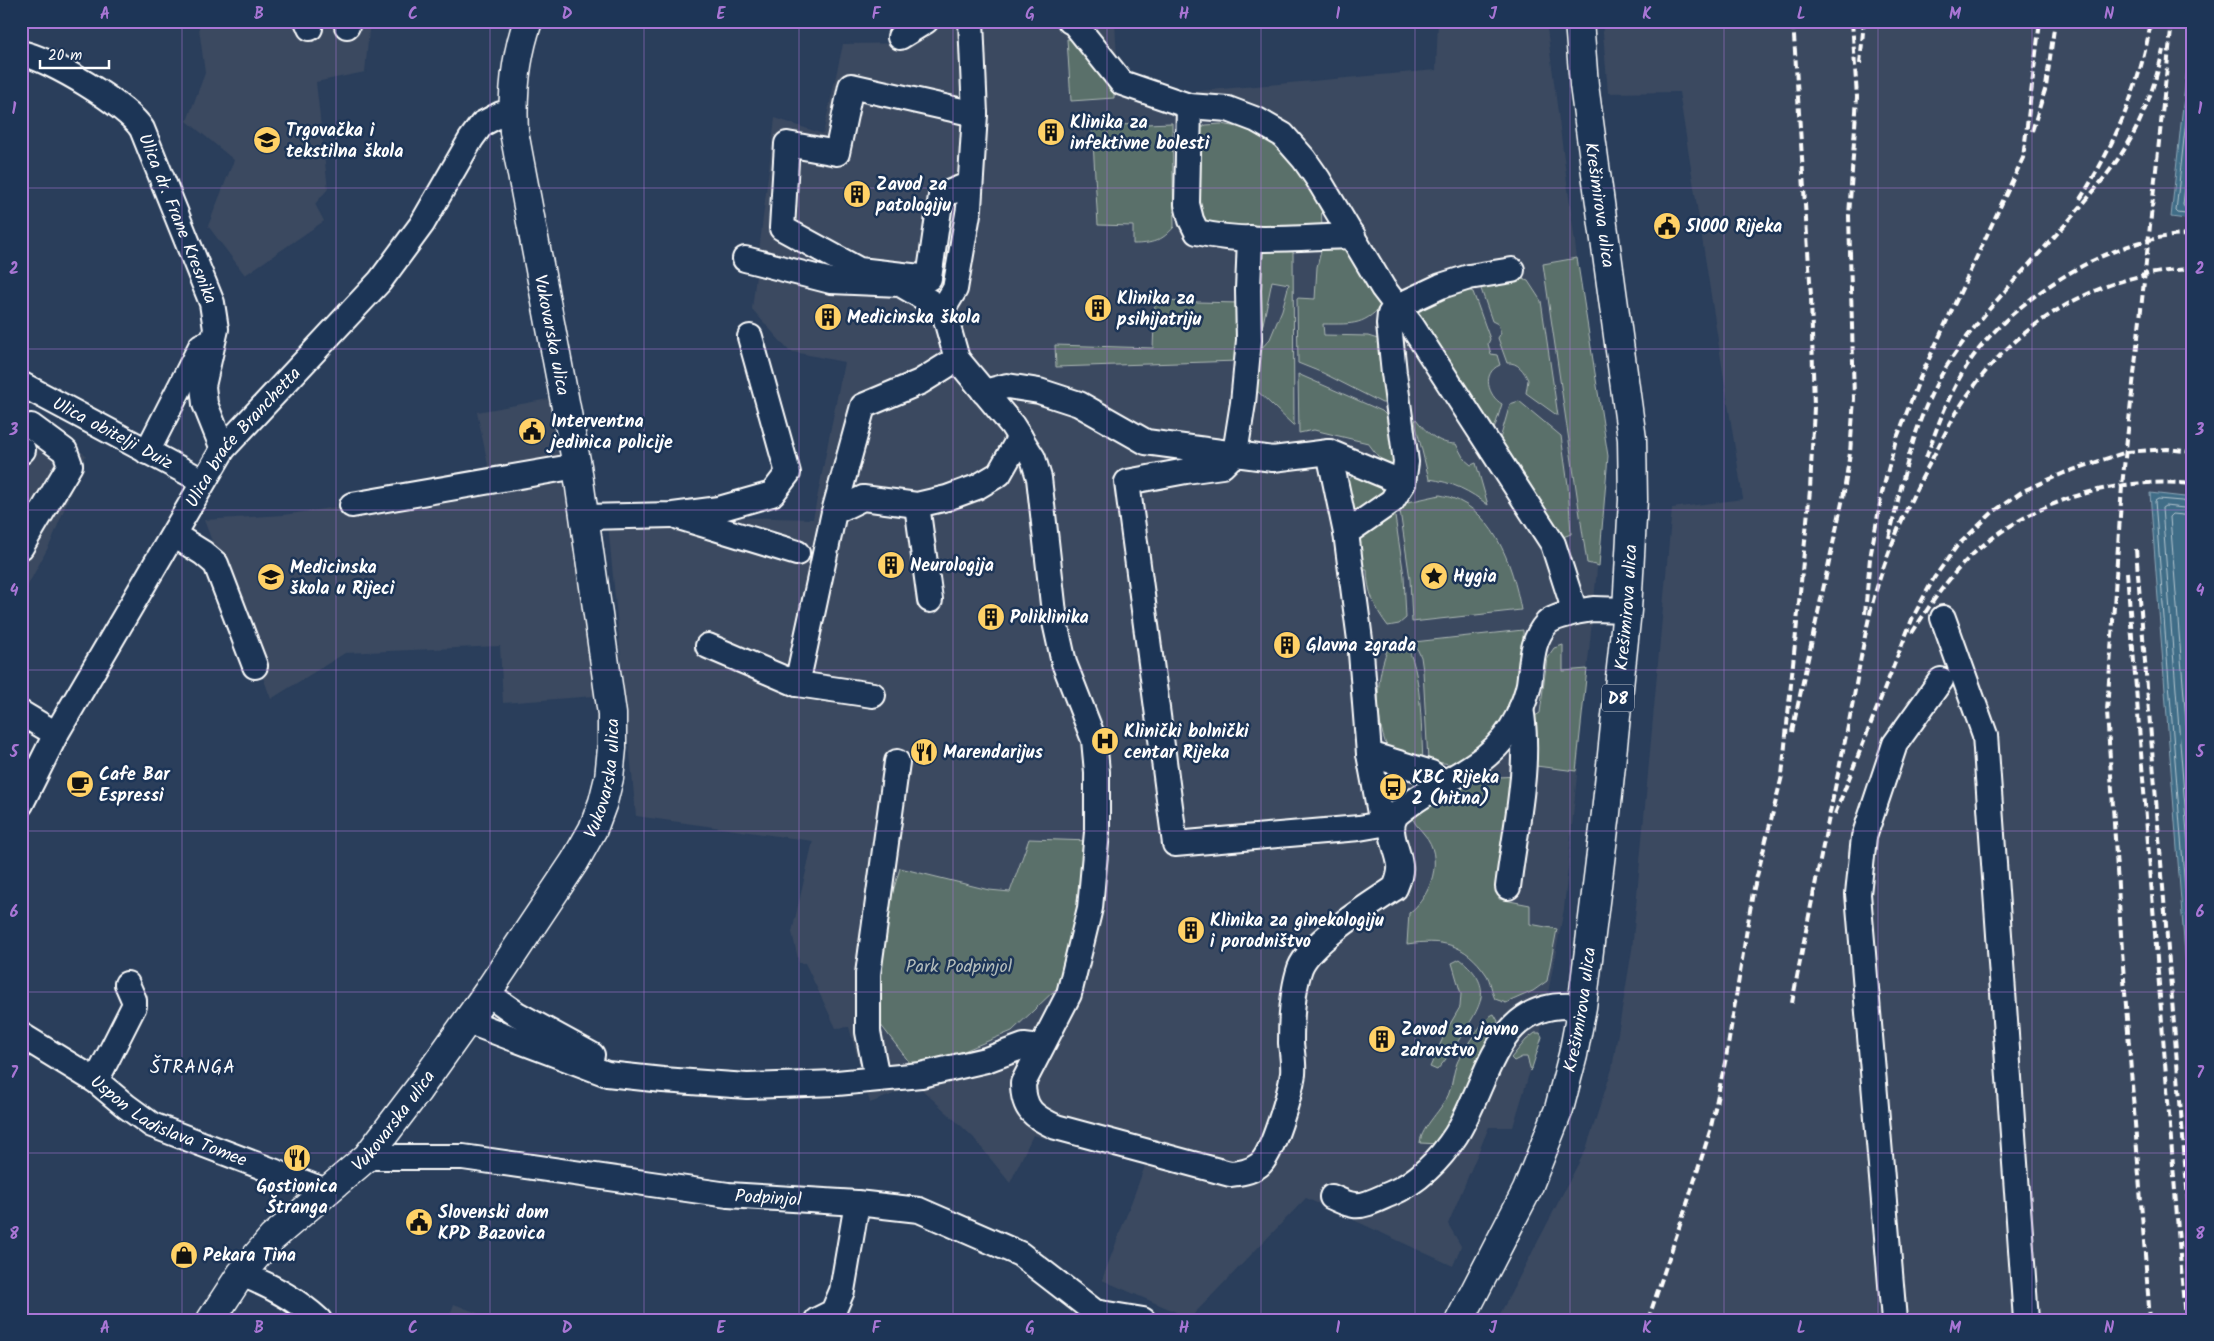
<svg xmlns="http://www.w3.org/2000/svg" width="2214" height="1341" viewBox="0 0 2214 1341" font-family="Kalam,sans-serif">
	<rect width="100%" height="100%" fill="#2a3e5b"/>
	<filter id="ink" filterUnits="userSpaceOnUse"><feTurbulence type="fractalNoise" baseFrequency=".02" numOctaves="2"/><feDisplacementMap in="SourceGraphic" scale="10" xChannelSelector="R" yChannelSelector="G"/><feConvolveMatrix kernelMatrix="1 2 1 2 8 2 1 2 1" color-interpolation-filters="sRGB"/></filter>
	<g filter="url(#ink)">
		<path fill="#3a4960" d="M198,21H370L365,72L316,82L328,189L315,204L324,221L245,275L208,226L234,160L187,121L205,73Z
			M921,21H1115L1119,98L1436,70L1438,21H1546L1577,258L1608,456L1564,909L1539,1041L1513,1127H1489L1448,1224L1461,1246L1453,1266L1306,1198L1190,1318L1102,1280L1145,1166L1033,1135L1010,1183L973,1137L917,1085L870,1103L849,1027L836,1028L805,963H799L792,932L813,841L636,816L607,514L813,519L844,362L789,351L752,309L775,118L823,134L843,44L918,43Z
			M1602,21H2192L2171,217L2193,220V498L2150,493L2193,1034V1320H1497L1586,1149L1612,1069L1632,950L1672,508L1743,499L1679,92L1608,93Z
			M554,398L595,696L503,703L500,646L345,653L271,699L204,520L283,515L492,484L477,412Z
			M21,415L86,455L51,542L28,585L21,603Z
			M454,1304L495,1320H448Z"/>
		<path fill="#5a6f6a" stroke="#acb7b4" d="M1067,39L1074,40L1114,78V98L1071,101Z
			M1172,123L1174,227C1162,241 1152,244 1133,244V226L1098,225L1092,126Z
			M1221,124L1245,128L1279,146L1321,199L1322,230L1205,224L1197,214L1200,128L1206,125Z
			M1323,243L1353,247L1386,301C1364,326 1355,324 1323,324L1324,335L1368,336L1381,340L1390,403H1382L1323,373L1298,363L1297,298L1315,299L1317,267Z
			M1260,249H1293L1294,426L1251,385L1258,352L1270,339L1282,310L1289,284L1272,281L1263,324L1258,334Z
			M1577,258L1608,456L1599,566L1587,563L1543,264Z
			M1516,277L1528,281L1541,301L1558,416L1526,393L1528,380C1524,371 1518,362 1507,363L1498,338L1501,333L1498,324L1492,321L1479,283Z
			M1468,290L1473,292L1490,339L1488,344L1491,354L1497,355L1500,365C1481,373 1488,396 1502,404L1492,436L1416,315L1437,296Z
			M1155,301L1239,303L1238,361L1056,367L1055,345L1153,348Z
			M1298,374L1382,411L1389,418L1397,466L1387,468L1368,443L1314,430L1299,433Z
			M1519,401L1561,436L1568,485L1571,534L1563,537L1557,535L1498,446L1510,404Z
			M1416,419C1426,432 1438,444 1456,444L1464,459L1471,465L1476,463L1488,505C1470,491 1452,482 1429,479L1415,422Z
			M1353,475L1385,485L1387,491L1355,514L1351,512L1347,482Z
			M1440,495C1492,503 1513,565 1521,610L1412,622L1410,579L1399,504Z
			M1394,510L1404,576L1406,618L1399,624L1388,626C1375,609 1367,591 1367,570H1362L1355,533Z
			M1523,630L1524,677L1503,729L1462,762L1451,764L1428,761L1423,671L1421,657L1414,642Z
			M1396,642L1405,644C1422,667 1421,730 1423,761L1387,747C1375,717 1375,677 1389,646Z
			M1563,645V671L1587,669L1576,771L1528,765L1535,716L1540,713L1547,658L1554,648Z
			M1518,776L1499,899L1530,905V924L1557,929L1547,981L1533,991L1506,1003L1495,999C1491,991 1491,981 1486,974C1465,943 1441,939 1407,944L1409,913C1431,897 1445,857 1424,834C1417,825 1413,824 1412,812L1442,789L1448,797L1480,778Z
			M1029,839L1091,841L1084,921L1057,988L1012,1031L916,1071L874,1016L878,942L900,868L989,890L1010,892Z
			M1460,959C1494,986 1482,1004 1462,1035C1454,1047 1447,1059 1437,1070L1430,1067L1446,1031L1460,1007L1461,994L1452,963Z
			M1494,1014L1498,1021L1468,1092L1440,1144L1420,1143C1421,1127 1444,1108 1449,1093C1453,1083 1453,1072 1457,1063C1461,1053 1485,1016 1494,1014Z
			M1535,1033H1540L1542,1037L1531,1071L1527,1057H1522L1514,1061L1511,1058L1526,1040Z"/>
		<path fill="#416d87" stroke="#8da7b7" d="M2192,21H2193V220L2171,217Z
			M2150,493L2193,498V1059Z"/>
		<g fill="none" stroke-linecap="round" stroke-linejoin="round">
			<path stroke="#b3c5cf" stroke-width="1" d="M2193,57L2176,211L2178,213L2193,215
				M2193,116L2183,205L2185,208H2193
				M2193,502L2158,499L2155,501L2193,993
				M2193,509L2165,506L2162,508L2193,911
				M2193,516L2173,514L2170,517L2193,812"/>
			<g stroke="#fff" stroke-width="28">
				<g id="minor">
					<path d="M307,21L310,28"/>
					<path d="M971,21L975,114L969,208L955,289L943,309L957,359L1012,425L1033,458L1039,478L1055,622L1064,663L1094,740L1097,772V832L1090,908L1069,994L1023,1083C1023,1110 1034,1117 1056,1127L1230,1174C1240,1173 1250,1172 1259,1165C1273,1154 1290,1093 1293,1074C1294,1064 1292,1053 1291,1043C1291,1019 1292,991 1300,968C1310,942 1371,904 1395,888C1398,880 1401,874 1400,865C1398,848 1386,832 1396,815C1438,778 1492,770 1518,716C1522,707 1527,694 1529,684C1532,663 1531,640 1547,623C1553,617 1567,615 1575,612L1553,544L1412,326L1383,288L1318,179L1304,159L1283,135L1257,120L1228,109L1189,106L1122,83L1074,23L1070,21"/>
					<path d="M347,26V21"/>
					<path d="M900,37L926,21"/>
					<path id="s1" d="M21,53C50,59 127,105 142,129L212,303L216,329L203,386L205,404L223,449"/>
					<path d="M1189,106L1187,204L1191,220L1197,232C1247,244 1302,237 1353,236"/>
					<path d="M970,184L941,196L929,278L859,270L782,228L787,144L837,153L851,86L975,114"/>
					<path d="M1250,238L1248,290L1249,340L1243,403L1235,453L1222,466L1186,471L1127,482L1175,844L1359,828L1382,824L1392,825"/>
					<path d="M745,259L831,281L900,284L943,309"/>
					<path id="s2" d="M21,384L203,481"/>
					<path d="M984,392L1007,386L1039,391L1079,404L1146,442L1273,459L1329,452L1403,483"/>
					<path d="M21,452L23,450"/>
					<path d="M147,452L201,346L210,343"/>
					<path d="M1329,452L1346,533"/>
					<path d="M352,505L577,466"/>
					<path d="M917,505L930,600"/>
					<path d="M834,512L863,498L917,505L947,498L977,487L999,474L1020,437"/>
					<path d="M585,517L673,515L719,509L772,494L788,473L750,337"/>
					<path d="M679,517L797,553"/>
					<path d="M174,535L203,553L216,564L255,666"/>
					<path d="M21,547L70,465L65,451L31,426"/>
					<path d="M1575,612L1593,609L1627,610"/>
					<path d="M1943,618L1985,735L2026,1320"/>
					<path d="M708,646L797,684L873,695"/>
					<path d="M797,684L834,512L863,406L920,382L957,359"/>
					<path d="M21,713L56,734"/>
					<path d="M1369,754L1431,773L1443,782"/>
					<path id="s3" d="M21,804L56,734L223,449L380,281L422,224L471,139L482,124L501,114L513,112"/>
					<path d="M1382,824L1369,754L1360,640L1346,533L1392,501L1403,483L1406,462L1394,373L1389,324L1390,314L1396,307L1441,286L1469,277L1512,270"/>
					<path d="M1508,887C1515,829 1531,765 1521,708"/>
					<path d="M487,993L517,1014L592,1055"/>
					<path d="M467,1021L607,1074L663,1080L747,1086L837,1083L921,1075L986,1060L1024,1046L1040,1048"/>
					<path id="s4" d="M21,1035L96,1081L126,1106L152,1125L326,1191"/>
					<path d="M877,1078L868,1032V974L897,762"/>
					<path d="M96,1081L134,1006V1000L127,984"/>
					<path id="s5" d="M367,1157H463L728,1195L857,1203L919,1210L1020,1254L1095,1312L1143,1320"/>
					<path d="M1332,1197C1339,1200 1346,1204 1354,1205C1364,1207 1380,1198 1390,1194C1417,1183 1440,1160 1456,1135C1491,1079 1495,995 1582,1007"/>
					<path d="M241,1274C270,1285 296,1299 319,1320"/>
					<path d="M817,1320L833,1312L842,1291L857,1203"/>
					<path d="M1894,1320L1858,894L1864,837L1895,744L1941,680"/>
				</g>
			</g>
			<g stroke="#fff" stroke-width="31">
				<g id="major">
					<path id="s6" d="M211,1320L241,1274L272,1238L367,1157L418,1090L487,993L575,861L593,829L603,802L609,778L612,748V714L577,466L514,132C512,93 515,58 528,21"/>
					<path id="s7" d="M1460,1320L1527,1190L1559,1109L1573,1055L1582,1007L1606,813L1627,610L1633,500L1632,439L1584,85L1579,21"/>
				</g>
			</g>
			<use href="#minor" stroke="#1d3557" stroke-width="24"/>
			<use href="#major" stroke="#1d3557" stroke-width="28"/>
			<path stroke="#fff" stroke-width="4" stroke-dasharray="8 4" stroke-linecap="butt" d="M1860,64L1864,21
				M2032,131L2046,87L2055,21
				M2080,199C2114,147 2141,83 2151,21
				M1926,458C1938,425 1949,393 1968,364C2010,300 2114,233 2193,235
				M1889,538C1904,477 1914,415 1950,361C1984,309 2036,259 2077,211C2098,186 2121,159 2136,129C2148,104 2157,77 2163,50
				M2136,549L2193,1263
				M2127,572L2185,1320
				M1865,614L1870,558L1882,493L1895,443L1920,378L2023,158L2040,21
				M1912,633C1930,605 1948,577 1973,554C2031,501 2115,476 2193,484
				M1792,732L1843,498L1850,453L1854,399L1849,216L1857,97L1852,21
				M1835,814L1913,617L1934,578L1957,546L1993,512L2023,491L2064,473L2126,452L2167,449L2193,452
				M1792,1003C1809,914 1827,825 1846,736C1856,690 1862,643 1874,597C1888,549 1908,503 1932,459C1944,436 1955,412 1970,392C2021,319 2104,272 2193,269
				M1648,1320L1688,1201L1710,1131L1726,1058L1753,892L1782,776L1810,490L1814,407L1811,296L1793,21
				M2150,1320L2123,966L2107,711L2122,486L2172,21"/>
		</g>
	</g>
	<path fill="none" stroke="#a976d5" stroke-width="1" stroke-opacity="0.55" d="M182,21V1320M336,21V1320M490,21V1320M644,21V1320M799,21V1320M953,21V1320M1107,21V1320M1261,21V1320M1415,21V1320M1570,21V1320M1724,21V1320M1878,21V1320M2032,21V1320M21,188H2193M21,349H2193M21,510H2193M21,670H2193M21,831H2193M21,992H2193M21,1153H2193"/>
	<defs>
		<g id="building-disc" transform="scale(1.4375)"><circle r="9.5" fill="#ffd166" stroke="#1d3557"/><path d="M-4-6H4V6H1V3H-1V6H-4ZM-2.5-4.3h1.7v1.8h-1.7ZM.8-4.3h1.7v1.8H.8ZM-2.5-1h1.7V.8h-1.7ZM.8-1h1.7V.8H.8Z" fill="#111"/></g>
		<g id="school-disc" transform="scale(1.4375)"><circle r="9.5" fill="#ffd166" stroke="#1d3557"/><path d="M0-5L7-2L0 1L-7-2ZM-4 1L0 2.5L4 1V4Q0 6-4 4Z" fill="#111"/></g>
		<g id="civic-disc" transform="scale(1.4375)"><circle r="9.5" fill="#ffd166" stroke="#1d3557"/><path d="M-.6-6.5H3V-4.5H.6V-3L4-1V1h2V6H-6V1h2V-1L-.6-3ZM-1.2 2.5V6h2.4V2.5Z" fill="#111"/></g>
		<g id="sight-disc" transform="scale(1.4375)"><circle r="9.5" fill="#ffd166" stroke="#1d3557"/><path d="M0-6L1.8-2.2L6-1.7L2.9 1.2L3.7 5.4L0 3.3L-3.7 5.4L-2.9 1.2L-6-1.7L-1.8-2.2Z" fill="#111"/></g>
		<g id="hospital-disc" transform="scale(1.4375)"><circle r="9.5" fill="#ffd166" stroke="#1d3557"/><path d="M-5-5h3v3.5h4V-5h3V5h-3V1.5h-4V5h-3Z" fill="#111"/></g>
		<g id="restaurant-disc" transform="scale(1.4375)"><circle r="9.5" fill="#ffd166" stroke="#1d3557"/><path d="M-5-6h1v4h1v-4h1v4h1v-4h1v5L-1.5 .5V6h-2V.5L-5-1ZM5-6V6H3V1.5H1.5Q1.5-4 5-6Z" fill="#111"/></g>
		<g id="cafe-disc" transform="scale(1.4375)"><circle r="9.5" fill="#ffd166" stroke="#1d3557"/><path d="M-5.5-4.5H6V0H3Q3 3.5 0 3.5H-2.5Q-5.5 3.5-5.5 0ZM3-3.2v2h1.7v-2ZM-6 4.5H4V6H-6Z" fill="#111"/></g>
		<g id="bus-disc" transform="scale(1.4375)"><circle r="9.5" fill="#ffd166" stroke="#1d3557"/><path d="M-5-6H5V4H4V6H2V4H-2V6H-4V4H-5ZM-3.5-4V0h7V-4ZM-3.5 1.2v1.5H-2V1.2ZM2 1.2v1.5H3.5V1.2Z" fill="#111"/></g>
		<g id="shop-disc" transform="scale(1.4375)"><circle r="9.5" fill="#ffd166" stroke="#1d3557"/><path d="M-5-2.5h2.3a2.7 3.5 0 0 1 5.4 0H5L5.5 6h-11ZM-1.5-2.5h3a1.5 2.3 0 0 0-3 0Z" fill="#111"/></g>
	</defs>
	<g fill-rule="evenodd">
		<use href="#building-disc" x="1051" y="132"/>
		<use href="#school-disc" x="267" y="140"/>
		<use href="#building-disc" x="857" y="194"/>
		<use href="#civic-disc" x="1667" y="226"/>
		<use href="#building-disc" x="1098" y="308"/>
		<use href="#building-disc" x="828" y="317"/>
		<use href="#civic-disc" x="532" y="431"/>
		<use href="#building-disc" x="891" y="565"/>
		<use href="#sight-disc" x="1434" y="576"/>
		<use href="#school-disc" x="271" y="577"/>
		<use href="#building-disc" x="991" y="617"/>
		<use href="#building-disc" x="1287" y="645"/>
		<use href="#hospital-disc" x="1105" y="741"/>
		<use href="#restaurant-disc" x="924" y="752"/>
		<use href="#cafe-disc" x="80" y="784"/>
		<use href="#bus-disc" x="1393" y="787"/>
		<use href="#building-disc" x="1191" y="930"/>
		<use href="#building-disc" x="1382" y="1039"/>
		<use href="#restaurant-disc" x="297" y="1158"/>
		<use href="#civic-disc" x="419" y="1222"/>
		<use href="#shop-disc" x="184" y="1255"/>
	</g>
	<g text-anchor="middle" stroke-width="5" stroke-linejoin="round" paint-order="stroke">
		<rect fill="#1d3557" stroke="#bbc2cd" stroke-width="1" x="1602" y="684.5" width="32" height="27" rx="4"/>
		<g font-size="16" font-weight="bold" fill="#fff">
			<text x="1618" y="704">D8</text>
		</g>
		<g font-size="18" font-weight="bold" fill="#fff" stroke="#1d3557" text-anchor="start">
			<text x="1070" y="128">Klinika za<tspan x="1070" dy="21">infektivne bolesti</tspan></text>
			<text x="286" y="136">Trgovačka i<tspan x="286" dy="21">tekstilna škola</tspan></text>
			<text x="876" y="190">Zavod za<tspan x="876" dy="21">patologiju</tspan></text>
			<text x="1686" y="232">51000 Rijeka</text>
			<text x="1117" y="304">Klinika za<tspan x="1117" dy="21">psihijatriju</tspan></text>
			<text x="847" y="323">Medicinska škola</text>
			<text x="551" y="427">Interventna<tspan x="551" dy="21">jedinica policije</tspan></text>
			<text x="910" y="571">Neurologija</text>
			<text x="290" y="573">Medicinska<tspan x="290" dy="21">škola u Rijeci</tspan></text>
			<text x="1453" y="582">Hygia</text>
			<text x="1010" y="623">Poliklinika</text>
			<text x="1306" y="651">Glavna zgrada</text>
			<text x="1124" y="737">Klinički bolnički<tspan x="1124" dy="21">centar Rijeka</tspan></text>
			<text x="943" y="758">Marendarijus</text>
			<text x="99" y="780">Cafe Bar<tspan x="99" dy="21">Espressi</tspan></text>
			<text x="1412" y="783">KBC Rijeka<tspan x="1412" dy="21">2 (hitna)</tspan></text>
			<text x="1210" y="926">Klinika za ginekologiju<tspan x="1210" dy="21">i porodništvo</tspan></text>
			<text x="1401" y="1035">Zavod za javno<tspan x="1401" dy="21">zdravstvo</tspan></text>
			<text x="297" y="1192" text-anchor="middle">Gostionica<tspan x="297" dy="21">Štranga</tspan></text>
			<text x="438" y="1218">Slovenski dom<tspan x="438" dy="21">KPD Bazovica</tspan></text>
			<text x="203" y="1261">Pekara Tina</text>
		</g>
		<g font-size="18" fill="#fff" stroke="#1d3557">
			<text transform="translate(1600 205) rotate(82)" y="6">Krešimirova ulica</text>
			<text dy="6" stroke="none"><textPath href="#s1" startOffset="241">Ulica dr. Frane Kresnika</textPath></text>
			<text transform="translate(552 335) rotate(79)" y="6">Vukovarska ulica</text>
			<text dy="6" stroke="none"><textPath href="#s2" startOffset="104">Ulica obitelji Duiz</textPath></text>
			<text dy="6" stroke="none"><textPath href="#s3" startOffset="430">Ulica braće Branchetta</textPath></text>
			<text dy="6" stroke="none"><textPath href="#s7" startOffset="740">Krešimirova ulica</textPath></text>
			<text dy="6" stroke="none"><textPath href="#s6" startOffset="678">Vukovarska ulica</textPath></text>
			<text dy="6" stroke="none"><textPath href="#s7" startOffset="335">Krešimirova ulica</textPath></text>
			<text dy="6" stroke="none"><textPath href="#s4" startOffset="172">Uspon Ladislava Tomee</textPath></text>
			<text dy="6" stroke="none"><textPath href="#s6" startOffset="272">Vukovarska ulica</textPath></text>
			<text dy="6" stroke="none"><textPath href="#s5" startOffset="404">Podpinjol</textPath></text>
		</g>
		<g font-size="18" fill="#b5bebc" stroke="#1d3557">
			<text x="959" y="972">Park Podpinjol</text>
		</g>
		<g font-size="19" letter-spacing="1" fill="#fff" stroke="#1d3557">
			<text x="193" y="1073">ŠTRANGA</text>
		</g>
	</g>
	<rect width="2214" height="1341" fill="none" stroke="#1d3557" stroke-width="55"/>
	<path d="M40 60v8h69v-8" fill="none" stroke="#ffffff" stroke-width="2.5"/>
	<text x="48" y="60" font-size="15" fill="#ffffff" stroke="#1d3557" stroke-width="4" paint-order="stroke">20 m</text>
	<rect x="28" y="28" width="2158" height="1286" fill="none" stroke="#a976d5" stroke-width="2"/>
	<g font-size="16" text-anchor="middle" font-weight="bold" fill="#a976d5">
		<text x="105" y="19">A</text>
		<text x="259" y="19">B</text>
		<text x="413" y="19">C</text>
		<text x="567" y="19">D</text>
		<text x="721" y="19">E</text>
		<text x="876" y="19">F</text>
		<text x="1030" y="19">G</text>
		<text x="1184" y="19">H</text>
		<text x="1338" y="19">I</text>
		<text x="1493" y="19">J</text>
		<text x="1647" y="19">K</text>
		<text x="1801" y="19">L</text>
		<text x="1955" y="19">M</text>
		<text x="2109" y="19">N</text>
		<text x="14" y="114">1</text>
		<text x="2200" y="114">1</text>
		<text x="14" y="274">2</text>
		<text x="2200" y="274">2</text>
		<text x="14" y="435">3</text>
		<text x="2200" y="435">3</text>
		<text x="14" y="596">4</text>
		<text x="2200" y="596">4</text>
		<text x="14" y="757">5</text>
		<text x="2200" y="757">5</text>
		<text x="14" y="917">6</text>
		<text x="2200" y="917">6</text>
		<text x="14" y="1078">7</text>
		<text x="2200" y="1078">7</text>
		<text x="14" y="1239">8</text>
		<text x="2200" y="1239">8</text>
		<text x="105" y="1333">A</text>
		<text x="259" y="1333">B</text>
		<text x="413" y="1333">C</text>
		<text x="567" y="1333">D</text>
		<text x="721" y="1333">E</text>
		<text x="876" y="1333">F</text>
		<text x="1030" y="1333">G</text>
		<text x="1184" y="1333">H</text>
		<text x="1338" y="1333">I</text>
		<text x="1493" y="1333">J</text>
		<text x="1647" y="1333">K</text>
		<text x="1801" y="1333">L</text>
		<text x="1955" y="1333">M</text>
		<text x="2109" y="1333">N</text>
	</g>
</svg>
